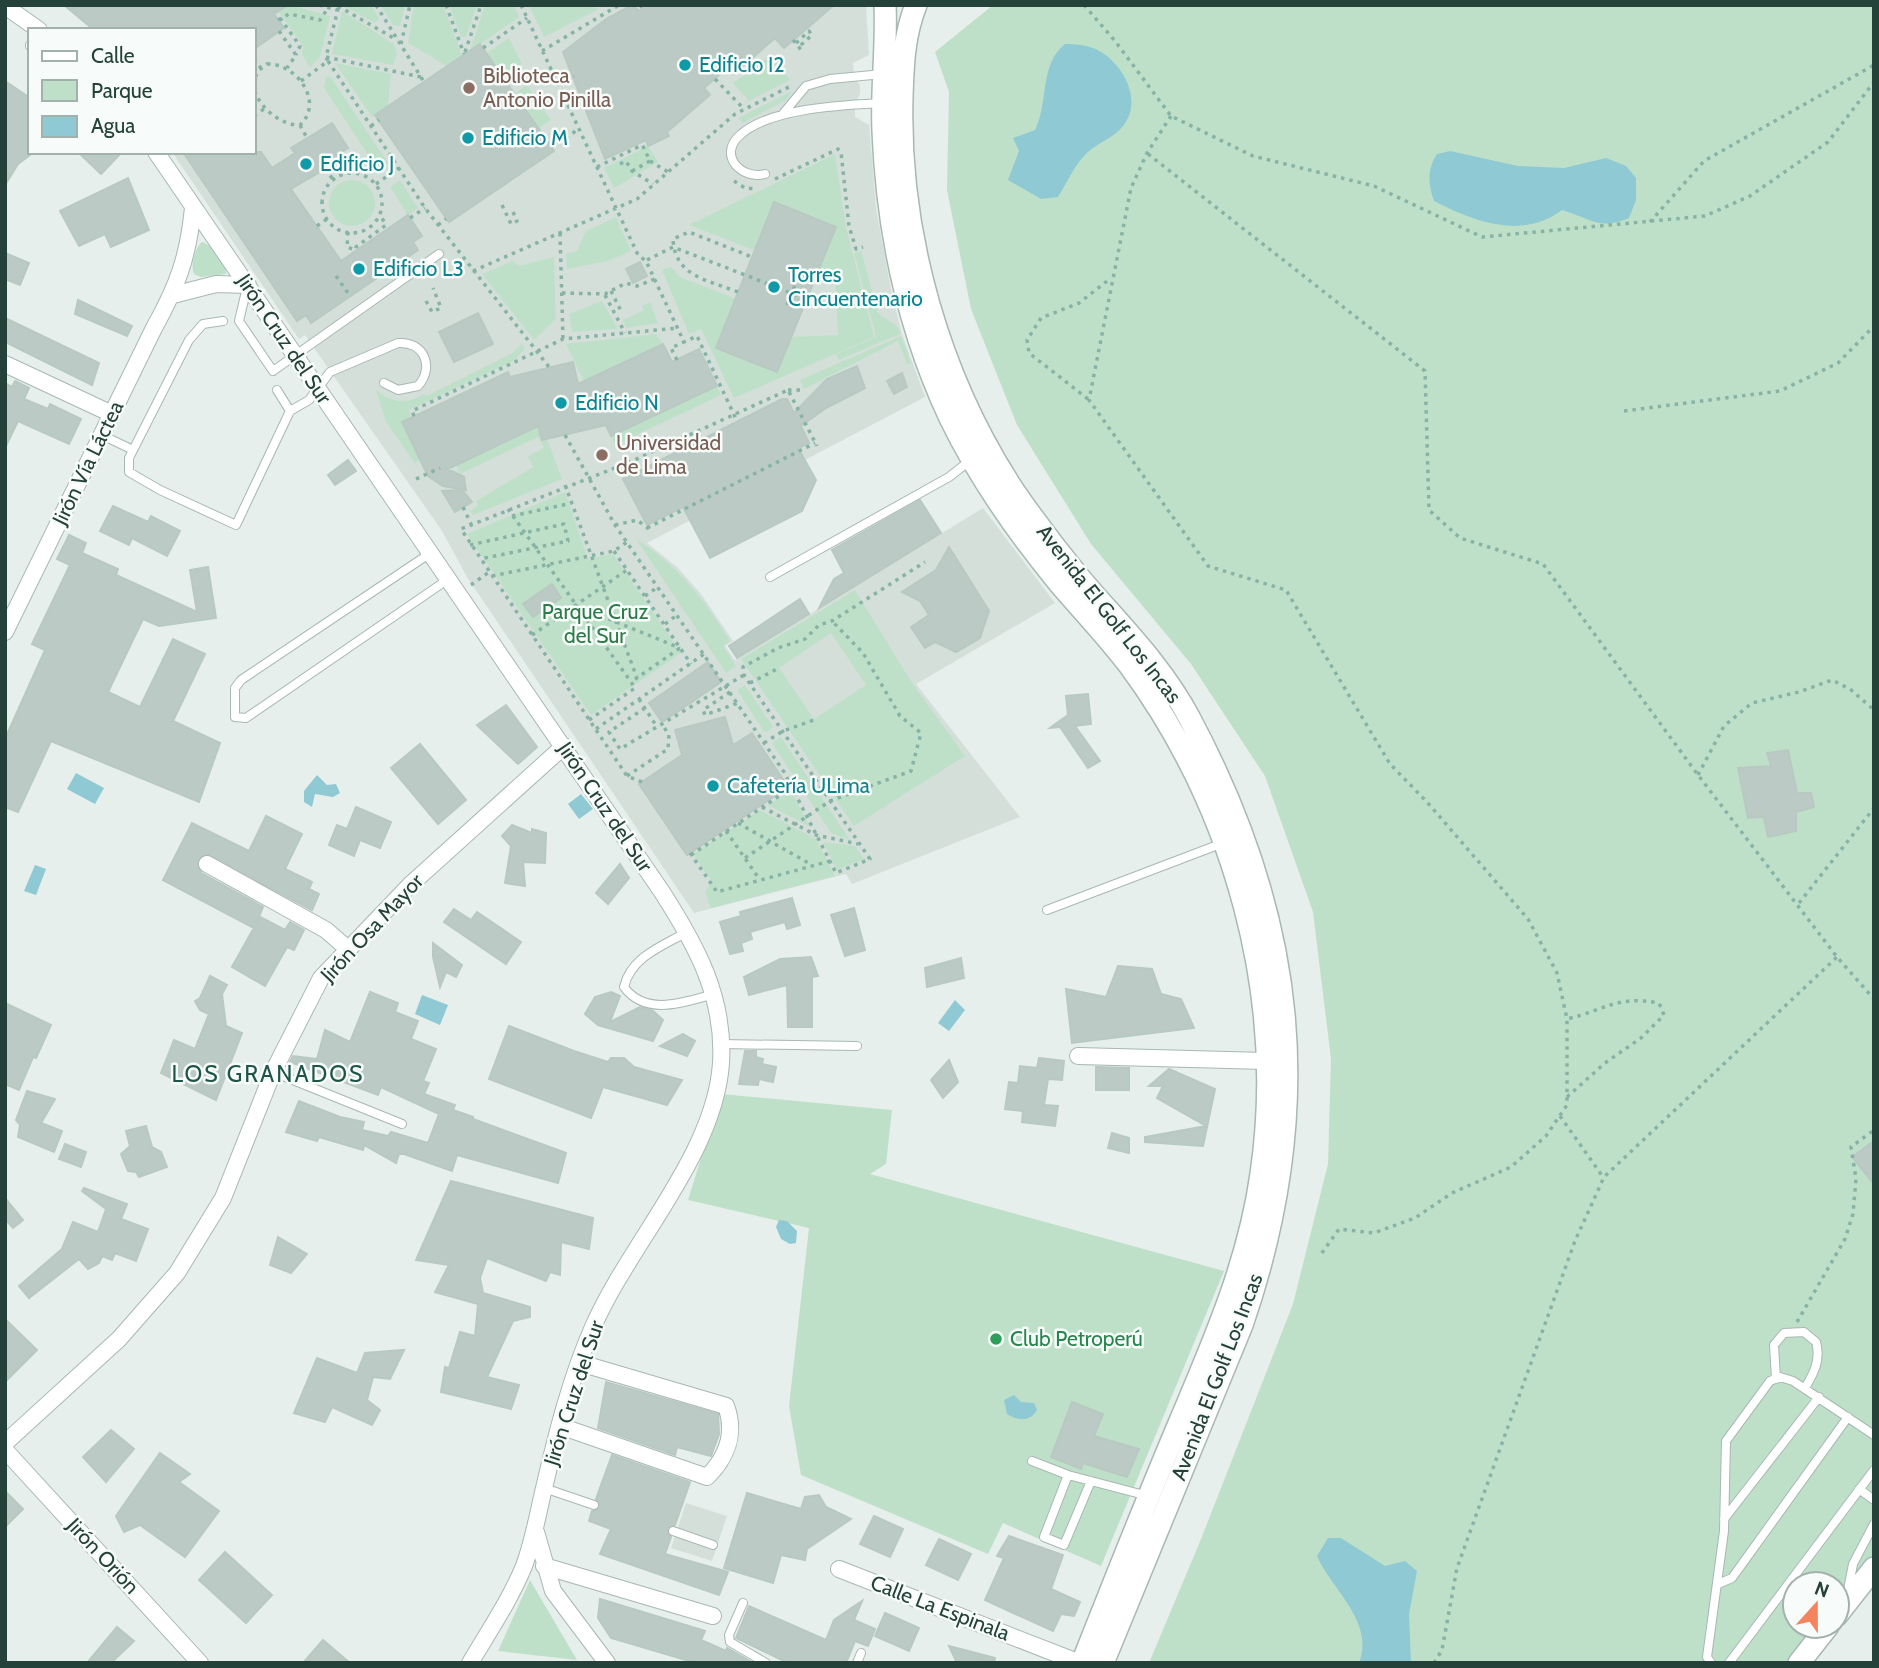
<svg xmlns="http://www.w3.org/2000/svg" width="1879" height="1668" viewBox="0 0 1879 1668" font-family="Cabin,sans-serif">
	<rect width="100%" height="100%" fill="#e6efeb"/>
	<path fill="#d4dfda" d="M209,5H866L869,55L853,63L854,77L860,85V94L855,104V117L869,125L876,208L891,290L902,334L925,397L647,543L677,567L701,594L733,641L725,646L735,660L983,508L1055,603L916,684L1020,817L852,884L846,874L694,913L467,577L442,531L305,335L299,339L172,152H254V30Z
		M686,1503L727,1516L712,1561L671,1548Z"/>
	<path fill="#bfe0c8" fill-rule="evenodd" d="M274,5H290L330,16L320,57L310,67L302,55L303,46Z
		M371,5L379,18L375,23L343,6Z
		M380,5H405L400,26L393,25Z
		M414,5H443L462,56L447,66L408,43Z
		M449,5H477L466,37H461Z
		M485,5H514L519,17L470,51Z
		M529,5H585L599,9L544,37Z
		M993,5H1874V1554L1837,1601V1584H1795V1626H1817L1789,1663H1149L1201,1539L1293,1304L1328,1164L1331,1059L1313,912L1265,776L1191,664L1091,544L1017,425L971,309L947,190L949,92L935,52Z
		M342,11L394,44L397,54L393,65L332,54Z
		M509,38L522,64L503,77L487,53Z
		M772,55L790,80L749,101L733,83Z
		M335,63L391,74L388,106L372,117Z
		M330,76L388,163L378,170L324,88L326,77Z
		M527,85L551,120L538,129L514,94Z
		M792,91L786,100L743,123L738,118Z
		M648,146L658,162L614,188L604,168Z
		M835,154L846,227L874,337L734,398L701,329L689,334L662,270L671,267L680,277L736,299L716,348L776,372L791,337L838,335L835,274H816L689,225Z
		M329 203a23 23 0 1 1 46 0a23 23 0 1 1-46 0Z
		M400,180L418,208L408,215L390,187Z
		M616,217L631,251L608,261L567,269L566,254L577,251L586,231Z
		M202,242C213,245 227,263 226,274L201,277L194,274C190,266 195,247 202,242Z
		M861,251L878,313L898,327L900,334L839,360L836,354L876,337L854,253Z
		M554,257L556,319L534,340L482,274L513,261L519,266Z
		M602,301L618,329L572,332L569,314Z
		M650,302L658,323L626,328L623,320L644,310L642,306Z
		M656,334L663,344L584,381L566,344Z
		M901,336L911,363L907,364L898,341L804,389L800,380Z
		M522,344L525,349L513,361L409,410L420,460L415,463L386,422L376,390C392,403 406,405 424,394L427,396L511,354Z
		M717,386L721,395L615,445L611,436Z
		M538,426L542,440L547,439L562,479L473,515L470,511L478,505L476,501L533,467L528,456L544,448L538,437L460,474L456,465Z
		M565,492L588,559L613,554L681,653L591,715L467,534Z
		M636,539C678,565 704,599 730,641L723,646L736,666L726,673Z
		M855,590L912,683L965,756L854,826L741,659ZM831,633L866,685L814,719L779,668Z
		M745,685L773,727L765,733L737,690Z
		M781,737L850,840L831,833L772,743Z
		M791,791L810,827L768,805Z
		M760,810L816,839L835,876L711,908L705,892L712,882L693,854Z
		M823,842L855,846L864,859L837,870Z
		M721,1094L892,1110L886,1164L870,1174L1224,1271L1101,1566L1003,1523L988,1554L801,1475L789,1406L809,1228L688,1200Z
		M530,1580L577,1660L498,1651Z"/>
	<path fill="#8ec9d4" d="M1065,44C1087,44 1102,48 1117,66C1131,83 1138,107 1123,126C1115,137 1099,142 1088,152C1074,165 1068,181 1058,197L1041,199L1008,180L1019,151L1013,138L1035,130C1049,102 1039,65 1065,44Z
		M1450,151L1518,166L1564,168L1606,158L1626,166L1636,178V200L1629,218C1599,231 1590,218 1562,210C1522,240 1475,222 1434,201C1428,184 1427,169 1437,154Z
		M76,773L104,788L95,804L67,789Z
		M317,775L327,785L336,784L340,793L333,797L315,794L312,807L304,802V791Z
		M581,794L593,809L579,819L568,804Z
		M35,865L46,869L36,895L24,891Z
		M422,995L448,1005L440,1025L415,1014Z
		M955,1000L965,1010L949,1031L938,1023Z
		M779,1220L787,1221L797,1231L796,1243L790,1244L781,1239L776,1227Z
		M1014,1395L1021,1402L1034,1403L1037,1410C1030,1422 1018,1421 1007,1414L1004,1400Z
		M1328,1538H1341L1385,1566L1405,1561L1417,1571L1409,1614L1411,1663H1359C1375,1622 1332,1590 1317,1556Z"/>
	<path fill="#bbcac4" stroke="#b8c9c2" stroke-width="2" d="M64,5H288L274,14L284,28L254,49V30H94Z
		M632,5L640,11L648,5H834L784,48L775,38L734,74L728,67L704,88L710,95L667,132L669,136L648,146L646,140L605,159L563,52L606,19Z
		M480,44L554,151L449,222L375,115Z
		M5,81L30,98V155L18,164L5,185Z
		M332,123L348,148L339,154L342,159L291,189L341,261L408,215L422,236L413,242L418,250L311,323L306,315L297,321L183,152H261L272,168L295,153L291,148Z
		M78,152H122L101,174Z
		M128,178L149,230L111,247L105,234L79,246L60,211Z
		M774,202L836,227L777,372L716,348Z
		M5,253L29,263L20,285L5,279Z
		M640,262L647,276L633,283L626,269Z
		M78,300L132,326L127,336L75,314Z
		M478,313L493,344L454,362L439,332Z
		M5,318L99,363L92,385L5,342Z
		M663,344L672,362L699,349L717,386L611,436L606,425L542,440L538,426L448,469L464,477L466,490L443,486L428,476L402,422L508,372L510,377L573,362L578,384Z
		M857,366L865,388L826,408L801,426L809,443L798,448L816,480L802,511L710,558L683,507L647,525L623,479L782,399H787L794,413L827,379Z
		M902,373L907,387L894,394L887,381Z
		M15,381L29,388L24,399L48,409L50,404L81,419L69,444L18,421L5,448V383L12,387Z
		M348,460L356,471L335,485L328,475Z
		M462,490L472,502L455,512L442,491Z
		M920,500L941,533L819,608L834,579L844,573L832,550Z
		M113,506L148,522L151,516L180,531L167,556L132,538L129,545L100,531Z
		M69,535L86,543L82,553L118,569L116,575L197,612L190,570L208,567L216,618L159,626L143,619L108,692L140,707L173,639L205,654L173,721L220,743L199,802L51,741L18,812L5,807V739L45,650L32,644L70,565L57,559Z
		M949,547L989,611L980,638L956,652L935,642L925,648L911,627L929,615L920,601L902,592L936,570Z
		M552,584L561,598L533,617L523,604Z
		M800,599L809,614L737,658L729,646Z
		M708,662L721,682L662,722L649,703Z
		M1088,694L1091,724L1075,726L1100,761L1088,768L1060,727L1050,728L1068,715L1066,696Z
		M506,705L537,747L518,764L477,725Z
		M725,717L733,745L752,733L788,787L687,855L639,784L682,755L675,730Z
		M420,744L466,800L438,824L391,768Z
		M1788,750L1797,793H1811L1814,807L1796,812V831L1768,837L1764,817L1748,818L1738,768L1771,766L1767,753Z
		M356,807L391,822L380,848L360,840L354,856L329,845L337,825L347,829Z
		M266,816L302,834L285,869L312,882L309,889L319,894L312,910L207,854L198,860L201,873L263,907L254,928L163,880L192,823L249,851Z
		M512,825L532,833V829L546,833L545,863L523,862L525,886L505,883L511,846L502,836Z
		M620,864L629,878L608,904L596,893Z
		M792,898L800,925L787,929L785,922L750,932L752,939L741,943L743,951L730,954L720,922L741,916L740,912Z
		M854,908L865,950L845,956L831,915Z
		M454,909L471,920L477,912L521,942L506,964L444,922Z
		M260,917L285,930L290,922L304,930L294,950L287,947L265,986L232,967Z
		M433,943L462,965L456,977L446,972L440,987L433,957Z
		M811,957L818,976L812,977V1027H788L787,985L749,995L744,977L780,959Z
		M961,958L964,978L927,987L925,968Z
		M1118,966L1152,969L1161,994L1181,999L1194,1028L1072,1043L1066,989L1106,997Z
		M210,976L227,985L222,994L226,1026L242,1033L216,1100L161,1073L174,1040L195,1049L209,1014L200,1010L195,1001L200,998Z
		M370,992L398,1003L395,1012L418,1021L411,1039L436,1049L423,1081L429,1083L424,1094L455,1105L453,1110L473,1117V1119L566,1153L558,1183L457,1155L452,1171L404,1154H399L396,1163L364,1145L363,1150L319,1137L317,1141L286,1132L299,1101L340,1117L364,1122L362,1130L388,1136L391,1132L428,1143L439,1114L381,1087L378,1095L290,1062L293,1056L317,1059L325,1030L350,1042Z
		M611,992L620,996L610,1022L640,1007L653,1011L663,1020L653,1041L598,1025L585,1014L595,997Z
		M5,1003L51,1025L36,1058L33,1057L19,1090L5,1084Z
		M509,1026L574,1051L608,1062L611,1058H624L634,1067L682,1080L667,1105L603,1087L591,1118L489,1079Z
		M683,1034L695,1041L687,1056L660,1046Z
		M745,1051H756V1057L763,1059L762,1064L776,1067L773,1082L759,1079L758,1085L739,1084Z
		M1039,1058L1064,1061L1062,1080L1048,1079L1044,1105L1058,1106L1055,1126L1022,1122L1023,1111L1005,1109L1009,1082L1018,1083L1020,1066L1037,1068Z
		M949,1060L958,1082L943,1098L931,1080Z
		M1096,1067L1129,1068V1090H1096Z
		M1169,1069L1215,1089L1203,1146L1145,1142V1137L1206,1126L1157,1098L1163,1086H1149Z
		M27,1091L55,1099L41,1123L62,1131L54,1152L18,1137L20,1125L16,1120Z
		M146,1126L152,1147L161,1152L167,1167L139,1177L136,1172L128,1171L121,1154L130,1146L126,1131Z
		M1112,1133L1129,1138V1153L1108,1148Z
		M1874,1141V1184L1852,1157Z
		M65,1144L86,1152L81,1167L59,1159Z
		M451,1181L593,1218L589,1249L561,1242L560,1275L550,1272L546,1281L487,1258L480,1278L483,1293L530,1307V1317L513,1321L487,1377L519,1385L511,1409L441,1392L445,1367L449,1368L460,1332L475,1336L478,1304L435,1292L449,1265L416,1260Z
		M84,1188L127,1204L121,1219L148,1229L136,1261L115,1253L112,1260L102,1256L99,1263L88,1269L79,1259L29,1298L19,1286L62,1249L73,1222L98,1232L106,1209L82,1191Z
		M5,1198L23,1220L13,1228L5,1219Z
		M278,1237L307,1254L291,1273L270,1265Z
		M5,1319L37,1350L5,1382Z
		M404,1350L390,1379L373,1377L367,1400L380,1410L372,1425L332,1407L325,1422L294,1413L317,1358L357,1373L365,1353Z
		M606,1382L718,1414L719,1434L711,1456L677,1447L675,1455L598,1428Z
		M1072,1402L1103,1414L1094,1436L1139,1449L1127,1477L1083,1463L1081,1469L1051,1457Z
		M111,1430L134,1449L106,1482L83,1457Z
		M160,1453L190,1474L179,1482L219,1511L185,1557L140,1525L124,1532L116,1516Z
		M612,1455L690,1482L675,1525L667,1528L671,1537L665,1554L728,1572L719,1595L600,1554L611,1529L589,1521L592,1511L600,1508L596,1499Z
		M5,1491L23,1509L5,1527Z
		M747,1493L801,1509L805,1497L819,1495L826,1507L851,1519L807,1549L805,1560L781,1555L773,1583L724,1568Z
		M874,1516L903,1529L890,1557L860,1544Z
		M1009,1536L1063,1555L1051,1589L1080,1602L1074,1616L1061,1614L1053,1631L985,1600L1004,1558L997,1556Z
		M939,1539L971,1554L958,1580L926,1565Z
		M225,1552L272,1595L246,1623L199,1580Z
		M600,1599L705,1631L701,1640L726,1651L727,1648L753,1663H696L611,1638L598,1618Z
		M862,1601L854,1620L875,1629L868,1646L855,1641L846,1663H788L736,1638L749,1606L826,1640L834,1620Z
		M885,1613L919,1628L909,1651L875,1636Z
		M117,1627L134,1641L111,1663H87Z
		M323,1640L350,1663H303Z
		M949,1646L995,1658L994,1663H957Z"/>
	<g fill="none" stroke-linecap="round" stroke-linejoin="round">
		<g stroke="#a8b8b2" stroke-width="10">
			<path id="service" d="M30,45V46
				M782,115L806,86L830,79L883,74
				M765,174C742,180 718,156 739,136C768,108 843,105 881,103
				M247,287L239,321L273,371L439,254
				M223,321L203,324L189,340L129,458V472L160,490L236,525L290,411L277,390
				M290,411L309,400L330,372L398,343C424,341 435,367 418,386L398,390L384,383
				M102,435L133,450
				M429,554L241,680L235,688V717L246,718L447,580
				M770,577L949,477L972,459
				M1047,910L1223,843
				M687,932C662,946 631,957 624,987C646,1017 685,1002 714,994
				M721,1044L857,1046
				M273,1072L402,1124
				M1776,1379L1774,1345L1784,1333L1804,1332L1816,1342C1821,1360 1814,1373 1805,1388
				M1032,1461L1068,1475L1148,1496
				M1068,1475L1044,1537L1064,1545L1091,1481
				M544,1488L594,1505
				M1859,1489L1874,1500
				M1724,1519L1819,1397
				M673,1531L713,1545
				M1718,1584L1732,1578L1848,1417
				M1847,1595L1853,1564L1874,1524
				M743,1603L729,1635L730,1642L766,1663
				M857,1663L861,1653
				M1711,1663L1707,1657L1724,1531L1726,1441L1770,1381L1780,1377L1793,1381L1874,1435
				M1729,1663L1874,1470"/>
		</g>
		<g stroke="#a8b8b2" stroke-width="18">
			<path id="minor" d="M5,6L39,30
				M156,152L662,892C696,945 725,997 721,1063C715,1155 629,1244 593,1327C571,1377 557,1432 545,1484C538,1512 534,1539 524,1566C510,1600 489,1631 470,1663
				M173,295L216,284L248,285
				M5,364L112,414
				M5,632L154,328C178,285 188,257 193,208
				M207,864L326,930L349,950
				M1078,1056L1266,1061
				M560,1426L707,1477C727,1457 736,1433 726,1406L580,1363
				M5,1443L119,1339L177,1273L223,1198L273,1072L321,978L410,885L564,746
				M5,1450L200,1663
				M536,1532L553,1591L607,1663
				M544,1566L713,1616
				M839,1569L1080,1663"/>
		</g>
		<g stroke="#a8b8b2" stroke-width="24">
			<path id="tertiary" d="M885,5C887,47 881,89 883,131C887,229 908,329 950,418C979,478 1017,532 1059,583C1082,610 1107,636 1129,665C1235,809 1287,996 1261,1174C1249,1261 1214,1341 1180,1421C1146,1501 1114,1582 1082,1663
				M916,5C904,35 903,65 902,97C898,233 939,377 1014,491C1034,520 1056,549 1079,577C1117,622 1161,664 1189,717C1297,919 1317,1108 1242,1325L1103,1663
				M1837,1615L1874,1568
				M1799,1663L1828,1626"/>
		</g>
		<path stroke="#86b3a5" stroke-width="3.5" stroke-dasharray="3.5 5" stroke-linecap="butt" d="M319,5L337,10
			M376,5L424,82
			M446,5L464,54
			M521,5L638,255L646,261L684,342L697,336L737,421
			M640,5L643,9
			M1084,5L1115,41L1171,116L1253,156L1374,186L1482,237L1705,216L1750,196L1828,142L1874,82
			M338,6L397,40
			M280,18L300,46L296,55
			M278,20L289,14L320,20L328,8
			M279,31L296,55L287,68
			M793,40L802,51
			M796,43L809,31L812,35L802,44L806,47
			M401,44L410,5
			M483,48L527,18
			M542,51L619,5
			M465,52L481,5
			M326,57L421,77
			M254,59L261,68
			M328,61L425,208L549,367
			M267,64C296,63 325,102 300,125C272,126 234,84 267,64Z
			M715,79L744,109
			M301,81L328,61L326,57L339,5
			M558,83L574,76
			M254,116L264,109
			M1171,116L1147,153L1131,188L1089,400L1208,566L1286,590L1390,764L1427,802L1528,919L1557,973L1567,1019V1105L1546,1136L1511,1167L1452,1193L1415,1218L1374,1233L1339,1229L1319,1257
			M300,125L307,138
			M371,126L379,120
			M551,147L579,129
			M1148,154L1425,371L1429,510L1460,538L1543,564L1698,775L1837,957L1874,999
			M650,161L668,172
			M620,164L626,161L632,171L653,184
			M597,167L642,145
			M326,168L333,180
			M632,171L650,161L641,142
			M322 203a30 30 0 1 1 60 0a30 30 0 1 1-60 0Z
			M775,179L838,149L841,152L849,226L856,249L863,247
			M734,181L745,188L756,189
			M376,184L399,168
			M502,205L511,224L517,221L513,212
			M410,218L425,208
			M1650,222L1704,161L1874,65
			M438,225L446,219
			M317,226L327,219
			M348,232L347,247L355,250L356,247L386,225L380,215
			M560,233L563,339
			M647,260L673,247L771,285
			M473,271L637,199L735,114L789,87
			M336,276L350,296
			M778,288L806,299
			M611,291L621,311
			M738,292C708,280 675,277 673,239L689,232L752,257
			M562,293L605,294L626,283L637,286L655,279
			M605,295L625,333
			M426,301L432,312L441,308L433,288
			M787,305L796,283
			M677,360L671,348L684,342
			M788,390H805
			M1088,399L1029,353L1027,340L1041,318L1079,303L1111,278
			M1624,411L1780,391L1838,363L1874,326
			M414,416L412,411L563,339L678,328
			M565,435L615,525L784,772L836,873L870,859L744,675L743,667L778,648L805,639L819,625L832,621L925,562
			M416,479L440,468
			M565,485L637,678
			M463,507L471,524
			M508,509L631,682
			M512,516L572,503
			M615,525L637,520L653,532
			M647,528L815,443
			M470,545L564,524L568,541L480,559
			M614,551L691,664
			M492,576L614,551L627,542
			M471,585L489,572
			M645,596L658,587
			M577,606L680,648
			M665,624L677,615
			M532,635L627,570
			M750,683L779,668
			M730,692L703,710L705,715L738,703
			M639,699L657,727
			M645,708L609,732L620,749L744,675
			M589,720L635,688L631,682L680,648
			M596,729L704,654
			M764,743L783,731L814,720
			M1698,775L1724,726L1752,703L1799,692L1832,680L1850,689L1874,710
			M627,776L668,749L669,735L662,724
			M642,782L627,776L461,529L630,462L788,390L817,446
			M762,807L816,835L858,844
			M738,823L812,865
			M726,831L760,880
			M690,853L717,892L830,861
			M691,855L791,788
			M745,858L830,801L911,771L921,733L900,716L863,653L832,621
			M1799,903L1874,808
			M1567,1097L1605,1063L1641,1038L1664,1015L1659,1003C1617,995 1605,1010 1567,1019
			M1560,1116L1603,1177
			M1797,1322L1845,1239L1853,1214L1856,1179L1851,1147L1874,1130
			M1434,1663L1442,1650L1457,1568L1575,1241L1604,1177L1837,957"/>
		<use href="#service" stroke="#fff" stroke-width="8"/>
		<use href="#minor" stroke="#fff" stroke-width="16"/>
		<use href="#tertiary" stroke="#fff" stroke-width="21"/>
	</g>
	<g fill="#0f9aa8" stroke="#f7fbf9" stroke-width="2.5">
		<circle cx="685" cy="65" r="7"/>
		<circle cx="468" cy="138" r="7"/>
		<circle cx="306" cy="164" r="7"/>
		<circle cx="359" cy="269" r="7"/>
		<circle cx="774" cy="287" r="7"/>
		<circle cx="561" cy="403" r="7"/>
		<circle cx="713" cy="786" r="7"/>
	</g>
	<g fill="#8d6e63" stroke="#f7fbf9" stroke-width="2.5">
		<circle cx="469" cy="88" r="7"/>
		<circle cx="602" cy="455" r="7"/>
	</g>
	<circle fill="#2e9e5b" stroke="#f7fbf9" stroke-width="2.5" cx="996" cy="1339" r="7"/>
	<g text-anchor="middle" stroke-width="5" stroke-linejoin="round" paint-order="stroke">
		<g font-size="21" fill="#0d838f" stroke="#f7fbf9" text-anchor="start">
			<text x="699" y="72">Edificio I2</text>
			<text x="482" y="145">Edificio M</text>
			<text x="320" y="171">Edificio J</text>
			<text x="373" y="276">Edificio L3</text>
			<text x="788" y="282">Torres<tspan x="788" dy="24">Cincuentenario</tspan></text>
			<text x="575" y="410">Edificio N</text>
			<text x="727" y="793">Cafetería ULima</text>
		</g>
		<g font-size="21" fill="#785e54" stroke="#f7fbf9" text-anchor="start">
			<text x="483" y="83">Biblioteca<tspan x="483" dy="24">Antonio Pinilla</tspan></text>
			<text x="616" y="450">Universidad<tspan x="616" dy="24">de Lima</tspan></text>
		</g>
		<g font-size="21" fill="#24423a" stroke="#f7fbf9">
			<text transform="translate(284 339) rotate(56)" y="7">Jirón Cruz del Sur</text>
			<text transform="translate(88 463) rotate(-64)" y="7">Jirón Vía Láctea</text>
			<text transform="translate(1109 614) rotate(52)" y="7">Avenida El Golf Los Incas</text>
			<text transform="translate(605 807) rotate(56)" y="7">Jirón Cruz del Sur</text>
			<text transform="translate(372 928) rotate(-47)" y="7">Jirón Osa Mayor</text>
			<text transform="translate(1217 1377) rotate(-69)" y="7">Avenida El Golf Los Incas</text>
			<text transform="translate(574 1393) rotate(-72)" y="7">Jirón Cruz del Sur</text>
			<text transform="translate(103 1556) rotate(47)" y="7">Jirón Orión</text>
			<text transform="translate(940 1608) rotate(21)" y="7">Calle La Espinala</text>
		</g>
		<g font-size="21" fill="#2d7a4b" stroke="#f7fbf9">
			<text x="595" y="619">Parque Cruz<tspan x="595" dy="24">del Sur</tspan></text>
		</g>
		<g font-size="21" fill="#27864d" stroke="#f7fbf9" text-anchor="start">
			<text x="1010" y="1346">Club Petroperú</text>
		</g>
		<g font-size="23" letter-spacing="2" fill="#1f5548" stroke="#f7fbf9">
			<text x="268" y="1082">LOS GRANADOS</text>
		</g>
	</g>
	<rect width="1879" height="1668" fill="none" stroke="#24423a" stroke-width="14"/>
	<rect x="28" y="28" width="228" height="126" fill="#f7fbf9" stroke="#a3b1ad" stroke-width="2"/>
	<rect x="42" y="51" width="35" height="10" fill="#ffffff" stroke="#a3b1ad" stroke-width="2"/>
	<text x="91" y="63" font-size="21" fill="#24423a">Calle</text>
	<rect x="42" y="80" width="35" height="21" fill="#bfe0c8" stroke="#a3b1ad" stroke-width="2"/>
	<text x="91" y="98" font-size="21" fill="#24423a">Parque</text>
	<rect x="42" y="116" width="35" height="21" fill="#8ec9d4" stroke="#a3b1ad" stroke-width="2"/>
	<text x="91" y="133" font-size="21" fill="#24423a">Agua</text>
	<g transform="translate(1816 1605) rotate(21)"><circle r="33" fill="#f7fbf9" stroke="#a3b1ad" stroke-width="2"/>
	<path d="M0-5L12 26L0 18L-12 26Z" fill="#f4845f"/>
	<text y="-10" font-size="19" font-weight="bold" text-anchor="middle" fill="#24423a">N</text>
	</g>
</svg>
